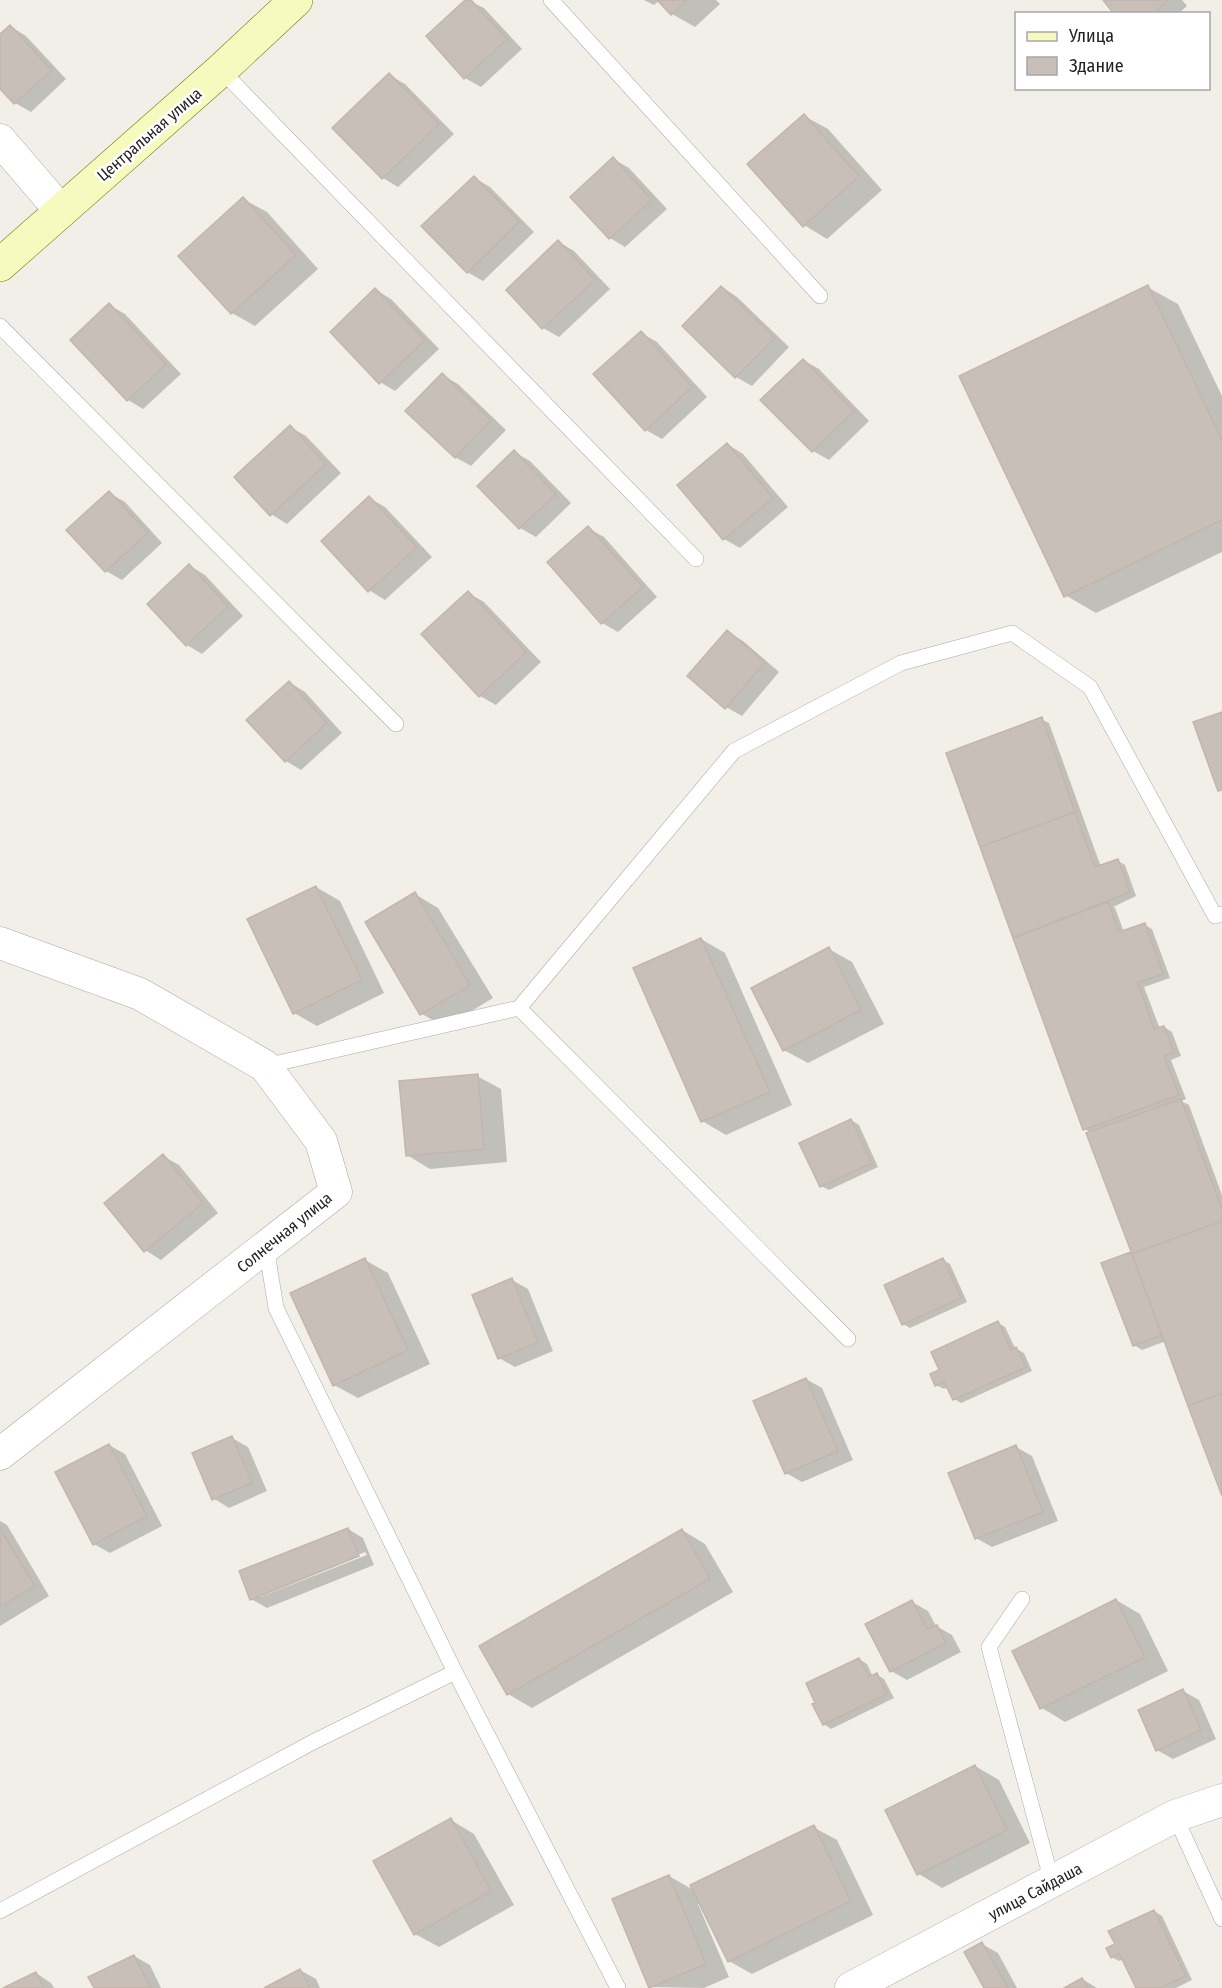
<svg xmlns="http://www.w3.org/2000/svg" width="1222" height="1988" viewBox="0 0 1222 1988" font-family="'Fira Sans Condensed',sans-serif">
	<rect width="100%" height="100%" fill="#f2efe9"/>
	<path fill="#0003" fill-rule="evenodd" d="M467,0L484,8L522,49L481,87L465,78Z
		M644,0H716L720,4L695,27L672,14L660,0L654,5Z
		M1105,0H1182L1187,6L1178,14H1116Z
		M10,26L26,36L66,79L31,112L15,103L0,87V36Z
		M389,75L405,84L454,134L398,187L383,178Z
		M804,116L828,129L882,190L827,239L804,225Z
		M613,159L629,168L667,209L625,247L610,238Z
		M474,178L490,187L534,232L483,281L467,272Z
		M243,199L267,212L318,269L255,326L232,313Z
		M559,242L574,251L610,289L559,337L543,328Z
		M722,287L737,297L789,347L752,386L736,377Z
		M1147,287L1178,304L1222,396V552L1096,613L1065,595Z
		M376,290L391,299L439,349L395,391L380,382Z
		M109,305L125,314L181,374L143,409L128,400Z
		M641,333L657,342L707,397L662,439L646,430Z
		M803,360L819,369L869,421L829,460L813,451Z
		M442,375L458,384L506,430L471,466L455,457Z
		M290,427L306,436L341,473L287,524L271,514Z
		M727,444L743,454L788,507L740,548L724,539Z
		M514,452L530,461L571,503L536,537L520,528Z
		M109,493L125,502L162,543L122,580L106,571L69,530Z
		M369,498L385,507L432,557L385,600L369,590Z
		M588,528L604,537L657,597L618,632L602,623L549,563Z
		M190,566L205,575L243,616L202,654L187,645Z
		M468,593L484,602L541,662L496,705L480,696Z
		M728,632L743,641L779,672L742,716L726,707Z
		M289,682L305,692L342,733L301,770L286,761Z
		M1041,719L1049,723L1101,867L1118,861L1125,865L1136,896L1113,907L1115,908L1124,932L1145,925L1152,929L1170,978L1144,987L1160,1029L1164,1027L1172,1032L1181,1056L1171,1060L1186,1099L1181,1101L1189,1105L1222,1195V1492L1166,1341L1142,1350L1134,1345L1103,1264L1133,1253L1091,1133L1085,1129L948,753Z
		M316,887L340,901L384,993L317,1026L294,1013Z
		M415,894L438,908L493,998L445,1027L422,1014Z
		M701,939L725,953L792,1105L726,1135L702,1121Z
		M829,949L852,962L884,1024L808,1063L784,1050Z
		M477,1076L501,1089L507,1162L430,1169L407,1155Z
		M851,1120L859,1125L878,1167L829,1190L821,1186Z
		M163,1156L179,1165L218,1213L161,1260L145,1250Z
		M365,1260L388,1273L430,1364L358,1398L334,1385Z
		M943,1260L950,1264L967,1302L910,1328L903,1324Z
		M512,1280L528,1289L553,1351L515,1367L499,1358Z
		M998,1323L1005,1327L1015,1348L1024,1353L1032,1371L961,1403L954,1399L948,1387L944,1389L936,1385L941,1370Z
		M806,1379L822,1388L853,1460L802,1482L786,1473Z
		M232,1438L248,1447L267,1491L229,1508L213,1498Z
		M109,1445L125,1454L162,1526L110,1553L94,1544Z
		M1016,1447L1032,1456L1058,1521L992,1547L976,1538Z
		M0,1521L7,1525L49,1596L0,1626Z
		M348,1529L363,1538L374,1565L267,1608L251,1599ZM365,1552L367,1555L260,1597V1594Z
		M682,1530L705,1544L733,1592L532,1708L508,1694L481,1646Z
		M1116,1600L1140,1614L1168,1671L1065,1722L1042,1708Z
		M912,1602L928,1611L936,1626L952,1635L961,1652L907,1680L891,1671Z
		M859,1659L867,1664L873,1677L877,1675L884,1679L894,1698L831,1729L824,1724Z
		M1183,1691L1199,1700L1216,1739L1173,1759L1157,1750Z
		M975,1766L999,1780L1030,1843L942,1888L919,1874L887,1811Z
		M451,1820L474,1834L514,1905L439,1947L415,1934Z
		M813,1827L837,1840L873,1915L752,1974L729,1961L700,1903L698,1904L729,1977L704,1988L650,1987L669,1876L695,1891Z
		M1154,1911L1162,1916L1192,1980L1176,1988H1138L1124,1959L1119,1961L1112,1957L1117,1945Z
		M982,1944L998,1953L1017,1988H985Z
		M134,1956L150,1965L161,1988H95Z
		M300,1970L316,1979L320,1988H267Z
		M36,1973L51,1983L54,1988H7Z
		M1082,1979L1097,1988H1067Z"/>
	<path fill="#c7bfb8" stroke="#c4b6ab" stroke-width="1.5" d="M465,0H471L507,39L464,79L426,36Z
		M657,0H687L671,15Z
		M1103,0H1168L1152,14H1114Z
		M10,25L52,70L14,104L0,89V34Z
		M389,73L439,124L382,179L332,128Z
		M804,114L859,176L803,227L747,164Z
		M613,157L652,200L609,239L570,197Z
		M474,176L519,222L467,273L421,226Z
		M243,197L296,255L231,314L178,256Z
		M558,240L595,280L542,329L506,290Z
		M1148,285L1222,440V520L1064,597L959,376Z
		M721,286L775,338L735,378L682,326Z
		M375,288L425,340L379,384L330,332Z
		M109,303L166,364L127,401L70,340Z
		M641,331L692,387L645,431L593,374Z
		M803,359L854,411L812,452L760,400Z
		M442,373L491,420L455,458L405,411Z
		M290,425L326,464L270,516L234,477Z
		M727,443L773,498L723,540L677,485Z
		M514,450L556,494L519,529L477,486Z
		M109,491L148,533L105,572L66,530Z
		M369,496L417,547L368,592L321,541Z
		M588,526L643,587L601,624L547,562Z
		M189,564L228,606L186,646L147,604Z
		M468,591L526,652L479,697L421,634Z
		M727,630L765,662L725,709L687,676Z
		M289,681L327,723L285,762L246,720Z
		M1222,712V790L1218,791L1193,722Z
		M1042,717L1075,812L980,847L946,753Z
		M1075,812L1095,867L1118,859L1130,892L1013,938L980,847Z
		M316,886L362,980L293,1014L247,919Z
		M415,892L470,985L420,1015L365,922Z
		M1108,902L1119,932L1145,923L1163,974L1138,983L1154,1029L1164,1026L1174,1052L1164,1056L1179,1095L1083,1130L1013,938Z
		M701,938L770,1092L701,1122L633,968Z
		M829,947L861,1010L783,1051L751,988Z
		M478,1074L484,1149L406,1156L399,1081Z
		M1181,1099L1222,1209V1221L1132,1254L1086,1133Z
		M851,1119L872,1163L820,1187L799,1143Z
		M163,1154L203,1203L144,1252L104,1203Z
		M1222,1221V1393L1188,1406L1132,1254Z
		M1131,1252L1162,1335L1133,1346L1101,1263Z
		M365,1258L408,1350L333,1386L290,1293Z
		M943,1258L961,1298L902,1325L884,1285Z
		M512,1278L538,1342L498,1359L472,1295Z
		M998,1321L1011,1350L1016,1347L1026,1367L953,1400L944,1382L935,1386L930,1374L939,1370L931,1352Z
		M806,1378L838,1451L785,1474L753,1401Z
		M1222,1393V1496L1188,1406Z
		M232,1436L252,1483L212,1500L192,1453Z
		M109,1444L147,1516L93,1545L55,1472Z
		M1016,1445L1043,1512L975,1539L948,1473Z
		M348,1528L359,1556L250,1600L239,1571Z
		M0,1529L35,1586L0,1607Z
		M682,1529L710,1579L507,1695L479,1646Z
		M1116,1599L1145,1657L1040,1709L1012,1651Z
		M912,1600L927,1629L937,1625L946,1643L890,1672L865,1624Z
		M859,1658L869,1677L877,1673L887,1694L823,1725L812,1704L815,1703L806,1683Z
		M1183,1689L1201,1730L1156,1751L1138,1710Z
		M975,1765L1007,1830L917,1875L885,1810Z
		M451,1818L491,1891L414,1935L373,1861Z
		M814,1825L851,1901L728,1962L690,1885Z
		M669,1875L706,1964L649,1988L612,1899Z
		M1154,1910L1186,1976L1161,1988H1136L1119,1953L1111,1958L1106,1948L1115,1944L1108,1931Z
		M982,1942L1008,1988H984L964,1952Z
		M134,1955L151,1988H94L88,1977Z
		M300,1969L310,1988H264Z
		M36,1972L44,1988H3Z
		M1082,1978L1088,1988H1064Z"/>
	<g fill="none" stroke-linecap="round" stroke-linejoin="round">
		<g stroke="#a9a9a9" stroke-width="16">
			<path id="lane" d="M551,0L820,296
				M221,70L696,559
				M0,326L396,724
				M519,1008L848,1339
				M265,1066L519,1008L734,751L901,663L1012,633L1090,687L1215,916L1222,914
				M266,1246L276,1308L455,1672L618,1988
				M1022,1599L989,1647L1052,1882
				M1175,1816L1222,1919
				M0,1911L313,1742L455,1672"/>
		</g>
		<g stroke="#a9a9a9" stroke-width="33">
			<path id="street" d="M0,140L61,211
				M0,943L140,994L265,1066L321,1141L336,1192L0,1454
				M851,1988L1175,1816L1222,1800"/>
		</g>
		<g stroke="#707d05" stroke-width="34">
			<path id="secondary" d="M0,265L221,70L296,0"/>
		</g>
		<use href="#lane" stroke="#fff" stroke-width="15"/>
		<use href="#street" stroke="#fff" stroke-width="32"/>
		<use href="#secondary" stroke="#f7fabf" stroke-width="33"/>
	</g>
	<g text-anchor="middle" stroke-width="5" stroke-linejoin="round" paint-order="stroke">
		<g font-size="16" fill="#222" stroke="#fff">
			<text transform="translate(149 134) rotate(-41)" y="6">Центральная улица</text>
			<text transform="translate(284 1232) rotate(-39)" y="6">Солнечная улица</text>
			<text transform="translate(1035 1891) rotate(-28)" y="6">улица Сайдаша</text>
		</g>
	</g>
	<rect x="1015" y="12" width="195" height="78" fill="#ffffff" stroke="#a7a7a7" stroke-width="1.5"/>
	<rect x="1027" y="32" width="30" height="9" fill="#f7fabf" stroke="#a7a7a7" stroke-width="1.5"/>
	<text x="1069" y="42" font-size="18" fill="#222222">Улица</text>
	<rect x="1027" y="57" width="30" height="18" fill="#c7bfb8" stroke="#a7a7a7" stroke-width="1.5"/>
	<text x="1069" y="72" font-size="18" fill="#222222">Здание</text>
</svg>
